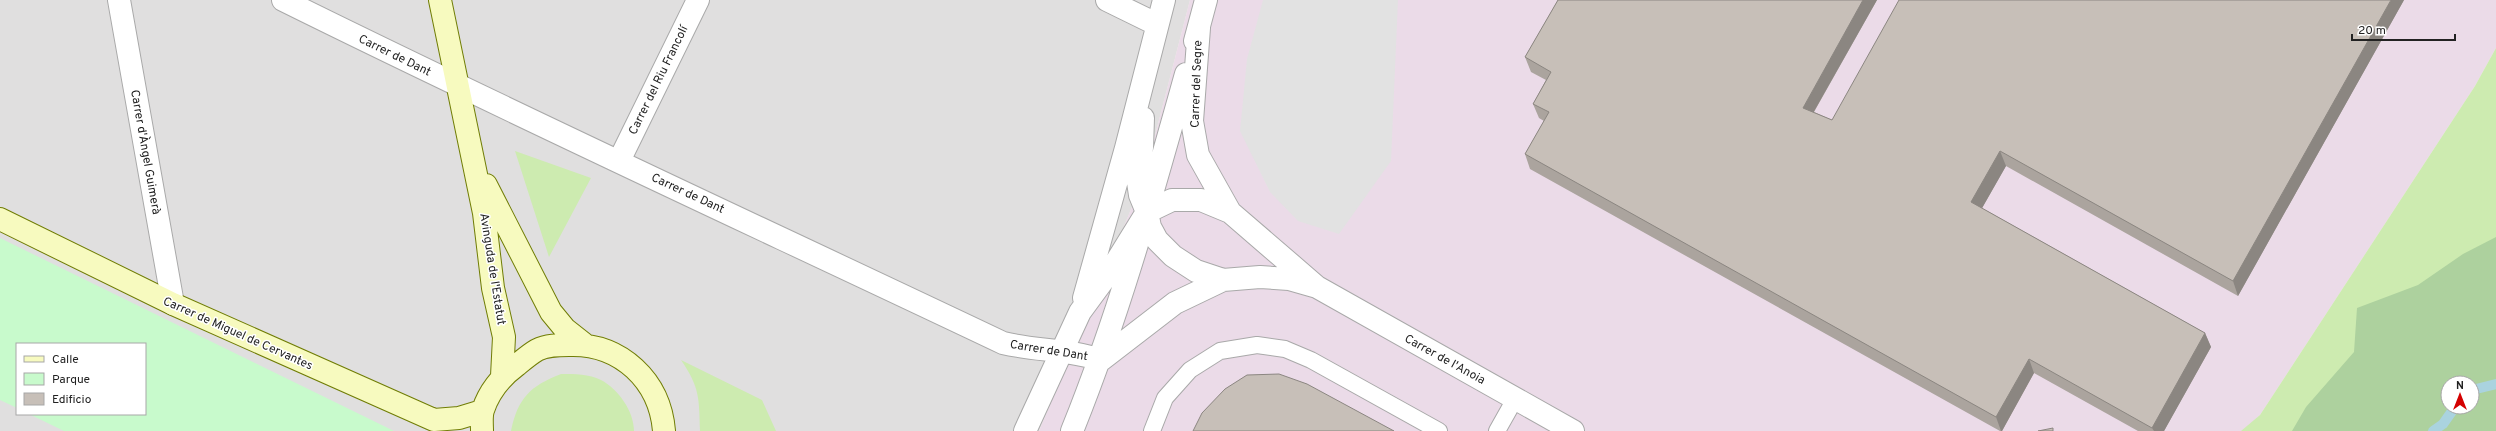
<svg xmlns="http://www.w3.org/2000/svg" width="2496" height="431" viewBox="0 0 2496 431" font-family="Overpass,sans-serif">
	<rect width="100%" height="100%" fill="#f2efe9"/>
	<path fill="#e0dfdf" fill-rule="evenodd" d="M0,0H1190L1144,178L1039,431H0ZM17,344H145V414H17Z"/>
	<path fill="#ebdbe8" d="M1190,0H2496V48L2475,86L2260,415L2244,431H1039L1144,178Z"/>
	<path fill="#cdebb0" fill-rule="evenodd" d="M2496,48V431H2241L2260,415L2475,86ZM2448,383H2472V407H2448Z
		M515,151L591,178L549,257Z
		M681,360L762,400L776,431H700C699,398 700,388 681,360Z
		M561,374C575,374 589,374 601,380C618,389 634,411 634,431H511C518,398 530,386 561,374Z"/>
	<path fill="#add19e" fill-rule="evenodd" d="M2496,237V431H2292L2306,407L2354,352L2357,308L2418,285L2463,254ZM2448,383H2472V407H2448Z"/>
	<path fill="#c8facc" d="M0,238L394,431H64L29,414H145V344H17V408L0,400Z"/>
	<path fill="#e2e2e2" d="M1263,0H1398L1391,161L1339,234L1298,221L1270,192L1240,131L1247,59Z"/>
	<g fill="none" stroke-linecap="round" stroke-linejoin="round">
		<path stroke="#aad3df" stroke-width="10" d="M2472,390L2496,384
			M2433,431L2443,424L2455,407"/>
		<g stroke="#a9a9a9" stroke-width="18">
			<path id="lane" d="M1152,431L1165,398L1190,370L1220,351L1257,345L1285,349L1311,360L1439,431
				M1497,431L1515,399"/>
		</g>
		<g stroke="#a9a9a9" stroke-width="24">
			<path id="street" d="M119,0L173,304
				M283,0C521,118 763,229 1003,343C1036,351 1069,349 1101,360L1175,303L1223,280L1260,277L1289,279L1317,287
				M1107,0L1156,24
				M1199,28L1192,121L1198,155L1230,212L1317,287L1573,431
				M1195,41L1206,0
				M1143,118L1142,148L1137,175L1140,195L1147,212L1150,227L1157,240L1173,256L1196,271L1223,280
				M619,161L698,0
				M1084,298L1126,148L1164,0
				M1025,431L1080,312L1113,267L1147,212L1172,200H1201L1230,212
				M1072,431C1119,315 1152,195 1186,74"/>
		</g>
		<g stroke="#707d05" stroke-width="24">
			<path id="secondary" d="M440,0L484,213L493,288L504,337L502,376
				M486,185L551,312L565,329L584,344
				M0,219L173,304L434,420L459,418L482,411
				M482,431C482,425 481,416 483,410C489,392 502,376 517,365C523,360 530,354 537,350C547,345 558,345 569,345C621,343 660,381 664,431"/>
		</g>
		<use href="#lane" stroke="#fff" stroke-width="16"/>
		<use href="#street" stroke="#fff" stroke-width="22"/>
		<use href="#secondary" stroke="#f7fabf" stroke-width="22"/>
	</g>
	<path fill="#aba49e" d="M1558,0H1877L1814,112L1832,120L2404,0L2238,296L2006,166L1982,208L2205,333L2211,347L2164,431H2138L2034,373L2002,431H2000L1530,169L1525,154L1544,121L1539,118L1533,104L1546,80L1531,72L1525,57Z"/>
	<path fill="#8b8681" d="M1863,0H1877L1808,122L1803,108Z
		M2391,0H2404L2238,296L2233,281Z
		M2000,151L2006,166L1977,217L1971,202Z
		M2205,333L2211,347L2164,431H2154L2152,428Z
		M2029,359L2034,373L2002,431H2001L1996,417Z"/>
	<path fill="#c7bfb8" stroke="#8b8681" d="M1558,0H1863L1803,108L1832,120L1899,0H2391L2233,281L2000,151L1971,202L2205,333L2152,428L2029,359L1996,417L1525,154L1549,112L1533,104L1551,72L1525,57Z
		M1279,374L1307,384L1394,431H1193L1202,413L1225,389L1247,375Z
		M2053,428V431H2038Z"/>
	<g text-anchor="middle" stroke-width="3" stroke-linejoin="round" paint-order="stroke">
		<g font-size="12" fill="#222" stroke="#fff">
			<text transform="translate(395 55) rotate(26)" y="4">Carrer de Dant</text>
			<text transform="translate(658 80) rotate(-64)" y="4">Carrer del Riu Francolí</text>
			<text transform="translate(1196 84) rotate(-88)" y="4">Carrer del Segre</text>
			<text transform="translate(146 152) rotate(80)" y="4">Carrer d'Àngel Guimerà</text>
			<text transform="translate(688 193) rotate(25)" y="4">Carrer de Dant</text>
			<text transform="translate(493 269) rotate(81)" y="4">Avinguda de l'Estatut</text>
			<text transform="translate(238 333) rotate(24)" y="4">Carrer de Miguel de Cervantes</text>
			<text transform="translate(1049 350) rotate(9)" y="4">Carrer de Dant</text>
			<text transform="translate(1445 359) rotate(29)" y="4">Carrer de l'Anoia</text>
		</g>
	</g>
	<rect x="16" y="343" width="130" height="72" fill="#ffffff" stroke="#a7a7a7"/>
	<rect x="24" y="356" width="20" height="6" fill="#f7fabf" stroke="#a7a7a7"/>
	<text x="52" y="363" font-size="12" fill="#222222">Calle</text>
	<rect x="24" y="373" width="20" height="12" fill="#c8facc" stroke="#a7a7a7"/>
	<text x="52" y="383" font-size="12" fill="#222222">Parque</text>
	<rect x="24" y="393" width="20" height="12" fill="#c7bfb8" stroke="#a7a7a7"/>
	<text x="52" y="403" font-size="12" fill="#222222">Edificio</text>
	<g transform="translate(2460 395)"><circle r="19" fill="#ffffff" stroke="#a7a7a7"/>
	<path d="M0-3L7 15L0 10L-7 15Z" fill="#d40000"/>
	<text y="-6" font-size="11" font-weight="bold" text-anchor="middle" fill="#222222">N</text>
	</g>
	<path d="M2352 34v6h103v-6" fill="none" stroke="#222222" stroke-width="2"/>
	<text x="2358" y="34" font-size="12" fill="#222222" stroke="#ffffff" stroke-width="3" paint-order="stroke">20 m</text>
</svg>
